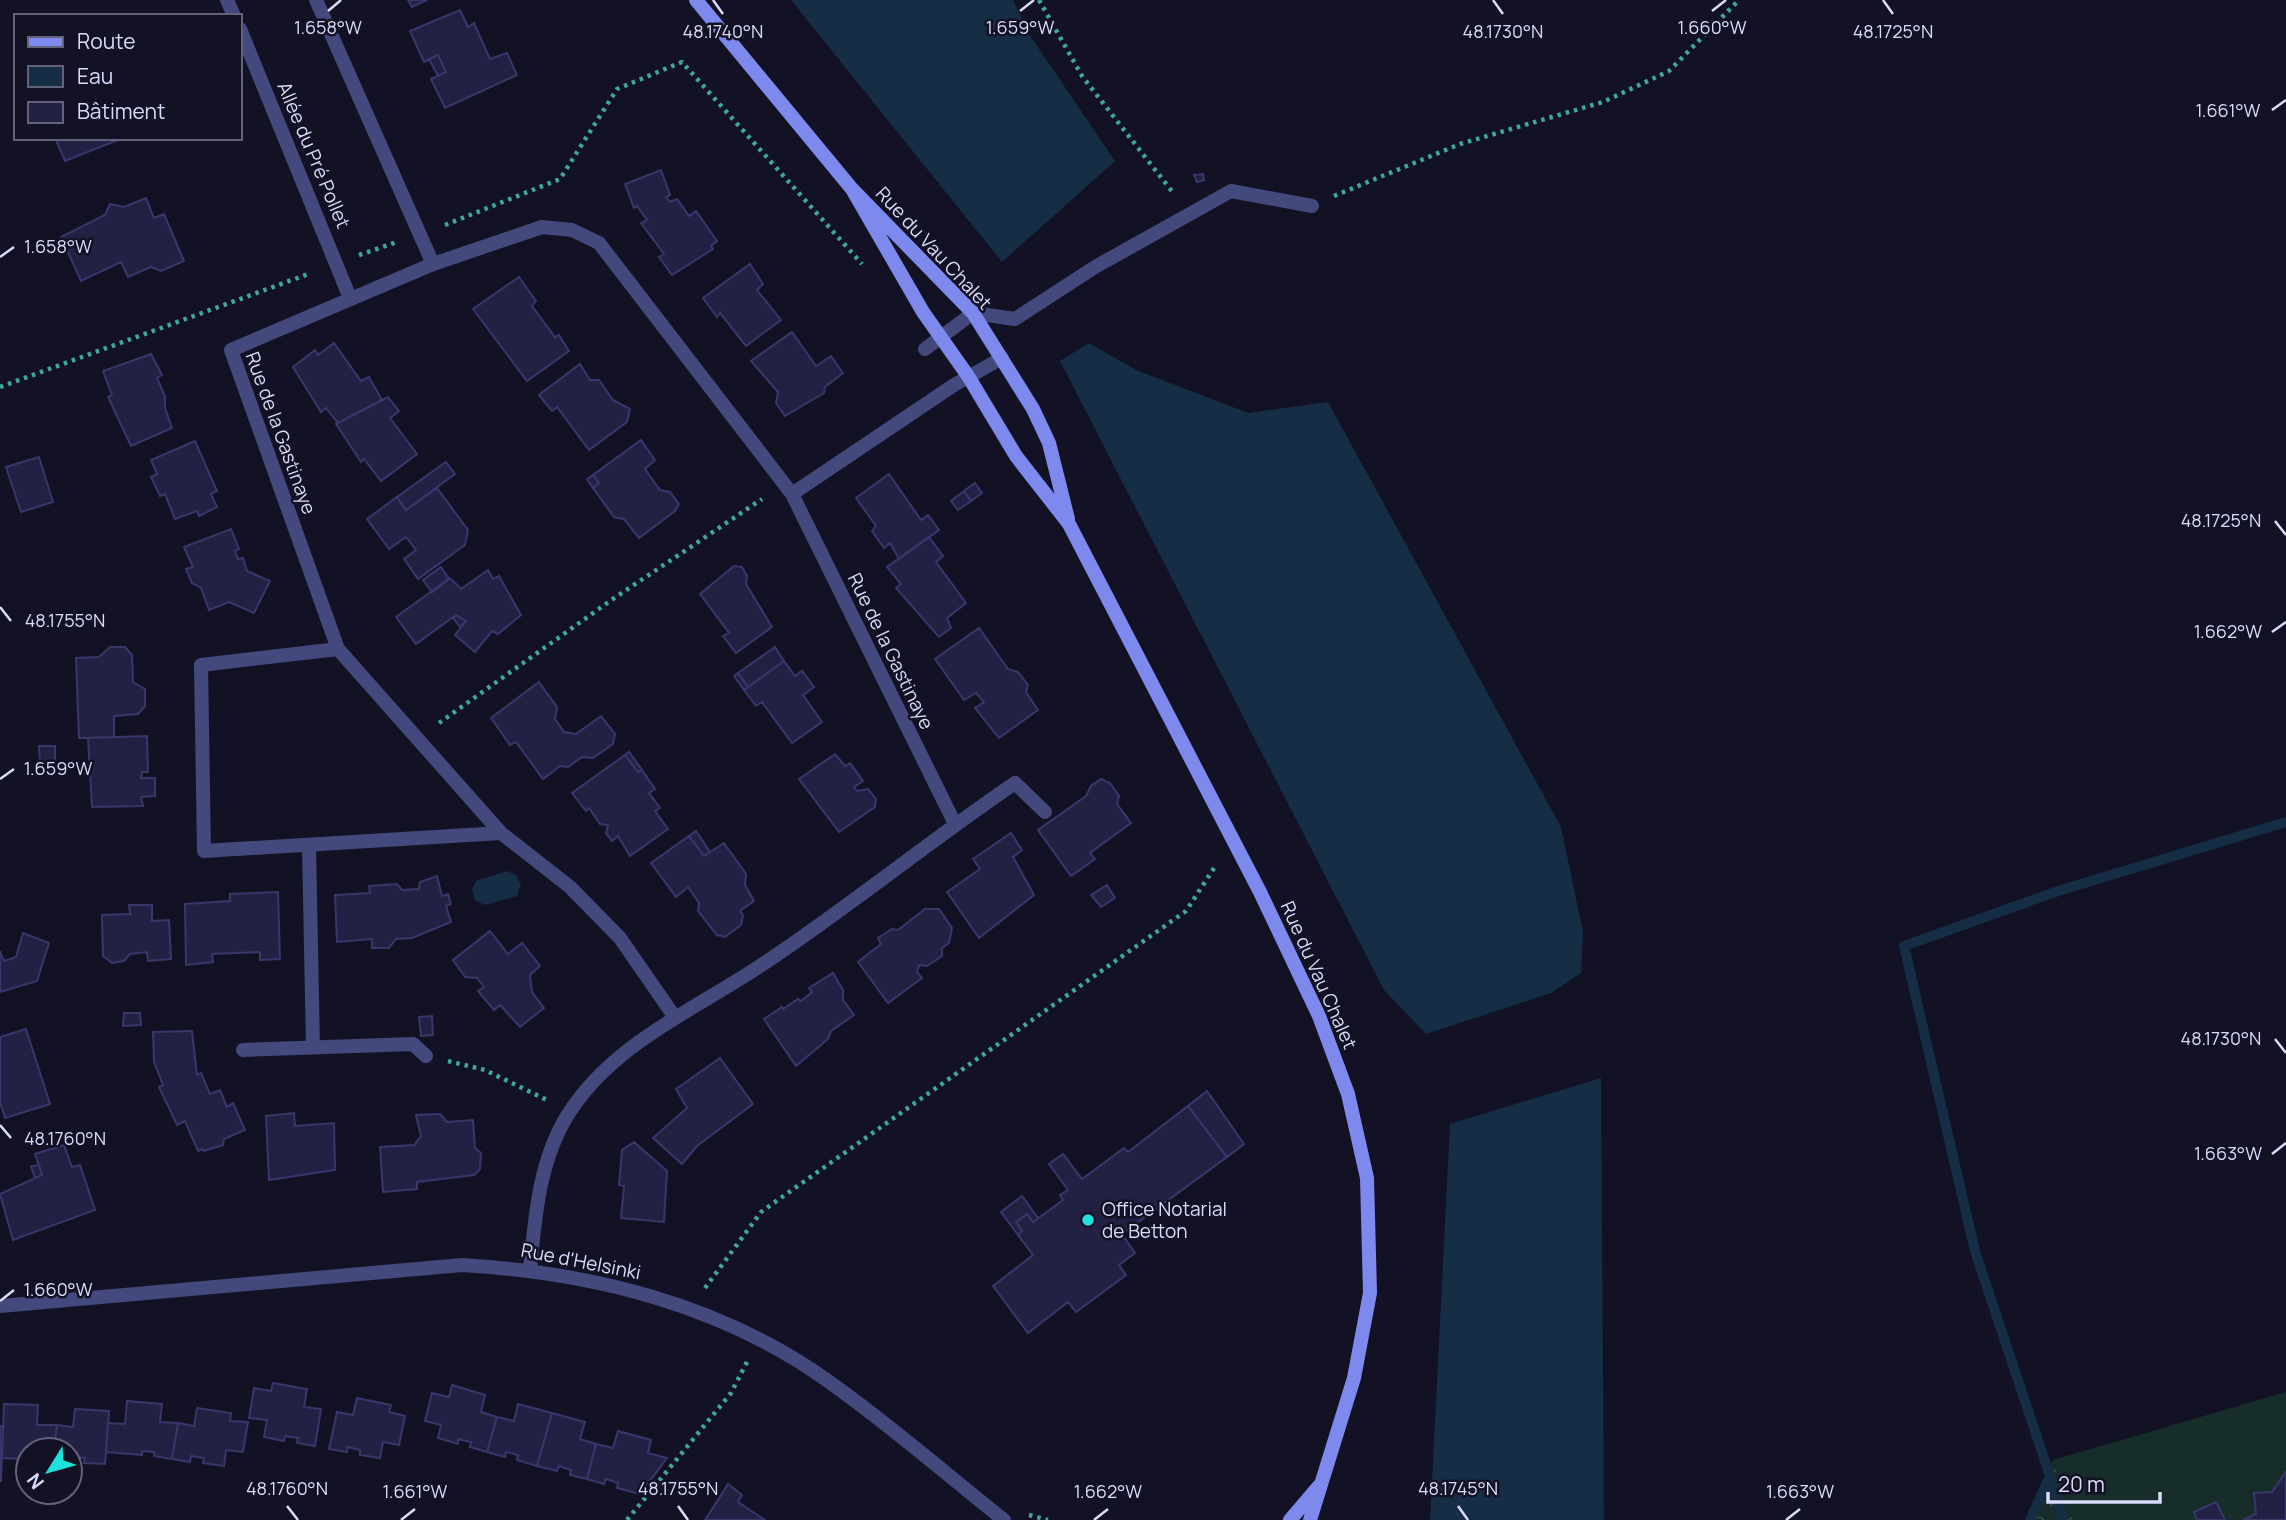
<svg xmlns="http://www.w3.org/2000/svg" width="2286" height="1520" viewBox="0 0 2286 1520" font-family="Manrope,sans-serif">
	<defs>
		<pattern id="forest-crowns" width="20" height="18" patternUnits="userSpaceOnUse" patternTransform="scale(1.75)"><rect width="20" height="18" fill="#162d2a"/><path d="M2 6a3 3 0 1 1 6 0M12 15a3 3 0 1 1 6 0" fill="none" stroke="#374b4a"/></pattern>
	</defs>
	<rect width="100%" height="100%" fill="#131224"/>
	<path fill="url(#forest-crowns)" d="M2053,1460L2073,1520H2025Z"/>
	<path fill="#162d2a" d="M2286,1392V1520H2073L2053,1460Z"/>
	<path fill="#152d45" d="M791,0H1013L1029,34L1115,161L1002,262Z
		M1089,343L1136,370L1248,413L1328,402L1561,827L1583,932L1581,973L1551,993L1426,1034L1384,990L1060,361Z
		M507,871L516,875L521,885L517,896L485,905L475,900L472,890L476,881Z
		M1601,1078L1604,1520H1430L1450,1124Z"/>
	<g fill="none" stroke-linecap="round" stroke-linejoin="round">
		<path stroke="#152d45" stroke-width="10" d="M2050,1476L2063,1520
			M2030,1520L2050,1476L1975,1251L1904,946L2058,891L2286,822"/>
	</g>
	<path fill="#232143" stroke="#3a366c" stroke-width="2" d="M408,0H427L412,7Z
		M460,10L468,27L474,23L490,59L507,53L517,75L445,108L431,79L446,72L438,55L424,62L410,31Z
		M438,55L446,72L438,76L429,59Z
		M55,138H117L118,140L65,161Z
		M661,170L670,195L666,197L670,202L677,199L689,216L696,211L717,241L711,246L713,249L672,275L659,257L664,254L641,223L647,220L637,206L634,208L625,184Z
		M1203,174L1204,180L1197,182L1194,175Z
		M146,198L154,218L164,214L184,261L161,271L151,267L128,277L121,262L81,281L61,237L105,215L110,204L124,207Z
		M750,264L763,284L757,290L781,320L746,346L720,313L717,317L703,298Z
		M519,277L536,301L532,306L555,337L559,335L569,351L527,381L473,309Z
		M792,332L816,366L831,356L843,373L825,387L824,393L785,416L776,403L778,392L751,361Z
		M334,343L361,381L369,377L382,400L338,423L326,408L321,412L293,367L315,350L318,355Z
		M151,354L162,375L157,378L165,397V408L172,428L131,446L108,397L112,395L103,371Z
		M580,364L590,380H599L613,400L630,409L627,422L589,450L557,407L552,411L539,395Z
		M388,397L399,411L390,418L417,454L381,481L364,459L361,462L336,424Z
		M641,440L655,460L645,469L660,490L670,492L679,504L675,511L639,538L624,519L614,517L593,488L599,483L593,475Z
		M195,441L217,491L211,494L217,507L199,516L197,511L175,519L165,494L160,496L151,477L157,474L151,460Z
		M39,457L53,502L21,512L6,467Z
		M446,462L455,474L406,510L397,497Z
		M889,474L921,520L928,515L939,530L899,559L890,543L884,548L872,531L876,526L856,498Z
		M593,475L599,483L593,488L587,479Z
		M975,483L982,493L971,501L964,491Z
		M437,488L468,530L465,545L418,579L404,559L416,550L406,537L389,549L367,519L397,497L406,510Z
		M964,491L971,501L958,510L951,501Z
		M231,529L239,549L235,551L238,559L243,558L247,571L270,581L254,613L229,602L209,610L201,588L192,583L186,569L193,567L184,547Z
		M929,537L943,556L936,562L966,603L947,618L951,628L939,637L896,588L901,584L887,567Z
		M734,566L742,567L747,576L746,584L772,627L736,653L723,636L729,633L700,594Z
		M441,567L449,579L432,592L423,580Z
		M488,570L493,579L499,576L521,615L498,634L492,631L475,652L455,635L466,621L456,615L416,644L396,617L450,578L461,589Z
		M456,615L466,621L460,627L453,618Z
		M979,628L1008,669L1018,672L1028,685L1026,692L1038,710L999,738L975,708L984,702L976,693L964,700L935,659Z
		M110,647H125L132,655L133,682L145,689V706L138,714L114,716V737L79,738L76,658L99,657Z
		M775,647L784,661L748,687L738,673Z
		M784,661L795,676L802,671L814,687L803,695L822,722L792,743L762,702L756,706L744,690Z
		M738,673L748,687L744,690L734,676Z
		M539,682L557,707L555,719L564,732L576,734L601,716L615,734L613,744L593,758L582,757L568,767L560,766L543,779L516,742L510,745L491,718Z
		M147,736L148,772H142L141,778H155V796L141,797L143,806L92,807L88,738Z
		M39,746H55V763H40Z
		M629,752L642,770L638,772L625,755Z
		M835,754L845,766L850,763L863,781L854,787L857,791L868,789L876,799L875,807L839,832L799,779Z
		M625,755L638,772L642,770L655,789L649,793L660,808L655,811L668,829L630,856L618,836L612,841L606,833L608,825L600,824L589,808L586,811L572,793Z
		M1101,779L1110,783L1119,796L1117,804L1131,823L1090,853L1095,859L1071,876L1038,830L1086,796L1091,786Z
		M696,831L710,852L704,856L689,836Z
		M1011,833L1022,850L1013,857L1034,895L979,938L947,892L980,869L973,859Z
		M689,836L704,856L724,843L746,874L745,885L754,901L740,911L743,915L741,925L725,937L717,935L698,911L699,903L688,887L676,897L651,863Z
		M437,876L442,896L448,894L451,904L446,906L451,922L412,938L396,939L389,948H372V939L337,942L335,895L370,893L369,886L397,884L402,890L419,889L420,882Z
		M1107,885L1115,898L1101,907L1091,895Z
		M278,892L280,959L260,960V952L212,954L213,962L186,965L185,904L230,901V894Z
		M129,905H152V921L169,920L171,959L148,961L147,952L130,954L124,961L112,963L103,956L102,915L130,914Z
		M925,909H939L952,928L949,943L942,948V956L927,966L919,965L917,972L922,978L888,1003L858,962L881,944L878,938L892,929L898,930Z
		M490,931L508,954L522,943L540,966L530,975L532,992L544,1008L520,1027L500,1005L494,1010L478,991L484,987L477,978L465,977L453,960Z
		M23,933L49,943L37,981L0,992V951L4,961L16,957Z
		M833,973L843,990V1000L854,1015L831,1031L828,1039L796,1066L764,1019L782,1007L783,1009L798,999L801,1001L812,992L809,988Z
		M124,1013H140L141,1025L123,1026Z
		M432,1016L433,1035L421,1036L419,1017Z
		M26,1029L50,1104L5,1118L0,1102V1037Z
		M192,1031L197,1075L201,1073L210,1094L220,1090L227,1107L233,1103L245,1130L224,1139L223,1145L204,1151L203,1149L198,1151L185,1121L177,1125L159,1087L163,1085L154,1062L153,1032Z
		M720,1058L753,1104L697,1146L682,1164L653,1138L687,1108L676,1089Z
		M1207,1091L1244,1144L1227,1157L1188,1106Z
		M1188,1106L1227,1157L1122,1234L1135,1253L1119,1265L1126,1275L1076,1312L1068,1302L1028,1333L993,1286L1033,1255L1018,1235L1022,1231L1016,1222L1027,1214L1033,1222L1063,1200L1060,1195L1068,1190L1049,1164L1063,1154L1082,1179L1124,1148L1128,1152Z
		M294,1113L295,1126L334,1123L335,1170L269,1180L266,1116Z
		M440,1114L447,1122L473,1120L475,1148L481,1153L480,1169L474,1175L417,1182V1189L383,1192L380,1147L414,1145L421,1136L416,1115Z
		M634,1142L667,1171L664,1222L621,1218L624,1186L619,1185L622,1150Z
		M64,1145L72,1167L80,1165L95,1210L13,1240L0,1194L42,1175L35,1154Z
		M39,1165L42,1175L35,1178L31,1166Z
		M1022,1196L1038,1218L1033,1222L1027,1214L1016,1222L1022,1231L1018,1235L1001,1212Z
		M273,1383L307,1389L304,1407L321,1409L315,1446L297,1443L298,1438L285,1436L284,1441L264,1437L267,1420L249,1418L254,1388L271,1391Z
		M452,1385L485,1395L481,1412L497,1417L487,1452L470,1447L471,1442L458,1439V1444L438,1438L441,1425L425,1421L432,1393L449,1397Z
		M357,1398L391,1405L389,1412L405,1416L399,1445L383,1442L380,1458L360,1455V1450L348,1447L347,1452L329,1449L337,1412L353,1415Z
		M127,1401L162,1404L160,1422L178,1423L172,1459L154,1456V1452L142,1451V1455L106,1452L108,1423L125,1424Z
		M4,1404L38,1405L37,1425H57L54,1450H28V1454H22V1459L2,1458Z
		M518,1404L552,1413L537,1466L517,1460L518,1455L506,1452L505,1457L487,1452L497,1417L514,1421Z
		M197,1408L231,1413L230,1421L248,1422L243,1452L226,1450L224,1466L203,1463L204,1458L191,1456L190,1462L172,1459L178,1423L194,1426Z
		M75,1409L109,1411L105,1464L84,1463L85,1458L72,1457L70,1461V1450H54L57,1425L73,1427Z
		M552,1413L585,1422L580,1439L596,1444L587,1479L570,1475L571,1470L559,1466L557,1471L537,1466Z
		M0,1426H3L1,1481H0Z
		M618,1431L651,1440L648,1453L667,1458L640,1494L617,1488L618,1483L606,1479L604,1484L587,1479L596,1444L613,1448Z
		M2286,1472V1520H2243L2256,1514L2254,1493L2272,1492Z
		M728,1484L742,1495L738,1502L765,1520H705Z
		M2216,1502L2225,1520H2197L2194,1512Z"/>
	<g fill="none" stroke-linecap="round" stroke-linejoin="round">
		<path stroke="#3fa995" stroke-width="4.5" stroke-dasharray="3.5 5" stroke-linecap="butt" d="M1039,0L1082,76L1174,194
			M1334,196L1460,144L1603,102L1669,71L1739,0
			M445,225L560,179L617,89L682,62L862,264
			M359,255L397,242
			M0,387L311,273
			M439,723L610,601L762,499
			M448,1061L485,1070L547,1100
			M705,1288L761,1212L1186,911L1216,865
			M1029,1515L1048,1520
			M627,1520L731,1393L747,1362"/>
		<path stroke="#43487d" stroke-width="14" d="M925,349L973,313L1015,319L1095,267L1231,191L1312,206"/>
		<path stroke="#43487d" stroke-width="14" d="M227,0L234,16
			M316,0L433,264
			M240,29L350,298
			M792,494L954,385L1002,358
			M338,649L201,665L204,851L501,833
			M309,847L313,1047
			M674,1016L620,938L570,887L501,833L338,649L231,350L433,264L542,227L572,230L599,243L792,494L955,824
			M243,1050L413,1044L426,1056
			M530,1269C535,1217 539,1162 567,1116C613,1042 697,1009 766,962C851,905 931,840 1015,783L1045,812
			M0,1306L462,1265C593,1273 720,1304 828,1381C889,1424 946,1474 1004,1520"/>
		<path stroke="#7e89ee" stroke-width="14" d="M696,0L852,189L973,313L1033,409L1049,443L1068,519
			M852,189L923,312L968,376L1016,456L1069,524L1260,892L1319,1016L1348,1094L1367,1178L1370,1293L1354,1378L1310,1520
			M1290,1520L1319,1486"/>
	</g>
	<path fill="none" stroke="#dadbfa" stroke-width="2.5" d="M713,0L723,14M1493,0L1503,14M1883,0L1893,14M328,11L341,0M1020,11L1034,0M1712,11L1726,0M2272,110L2286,100M0,257L14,247M2275,521L2286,535M0,607L11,621M2272,632L2286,622M0,779L14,769M2275,1039L2286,1053M0,1125L11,1138M2272,1154L2286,1143M0,1301L14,1290M287,1506L298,1520M678,1506L688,1520M1458,1506L1468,1520M401,1520L415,1509M1094,1520L1108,1509M1786,1520L1800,1509"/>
	<circle fill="#1fe1dc" stroke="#131224" stroke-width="2.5" cx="1088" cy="1220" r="7"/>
	<g text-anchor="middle" stroke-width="5" stroke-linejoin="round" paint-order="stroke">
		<g font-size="19" fill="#dadbfa" stroke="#131224">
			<text transform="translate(314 155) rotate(67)" y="7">Allée du Pré Pollet</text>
			<text transform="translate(934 248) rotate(47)" y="7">Rue du Vau Chalet</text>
			<text transform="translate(281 433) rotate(70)" y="7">Rue de la Gastinaye</text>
			<text transform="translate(891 651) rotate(64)" y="7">Rue de la Gastinaye</text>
			<text transform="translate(1319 975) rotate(66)" y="7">Rue du Vau Chalet</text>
			<text transform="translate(581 1261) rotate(11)" y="7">Rue d'Helsinki</text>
		</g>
		<g font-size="19" fill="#dadbfa" stroke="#131224" text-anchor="start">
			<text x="1102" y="1216">Office Notarial<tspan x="1102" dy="22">de Betton</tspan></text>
		</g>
	</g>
	<g font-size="18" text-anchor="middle" fill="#dadbfa" stroke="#131224" stroke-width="5" stroke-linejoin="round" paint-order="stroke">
		<text x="328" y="34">1.658°W</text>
		<text x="1020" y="34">1.659°W</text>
		<text x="1712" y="34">1.660°W</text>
		<text x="723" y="38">48.1740°N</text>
		<text x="1503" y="38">48.1730°N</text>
		<text x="1893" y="38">48.1725°N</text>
		<text x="2228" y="117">1.661°W</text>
		<text x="58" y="253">1.658°W</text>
		<text x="2221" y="527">48.1725°N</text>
		<text x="65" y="627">48.1755°N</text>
		<text x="2228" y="638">1.662°W</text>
		<text x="58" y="775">1.659°W</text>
		<text x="2221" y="1045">48.1730°N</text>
		<text x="65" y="1145">48.1760°N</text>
		<text x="2228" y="1160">1.663°W</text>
		<text x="58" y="1296">1.660°W</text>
		<text x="287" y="1495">48.1760°N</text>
		<text x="678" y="1495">48.1755°N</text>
		<text x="1458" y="1495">48.1745°N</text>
		<text x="415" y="1498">1.661°W</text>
		<text x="1108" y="1498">1.662°W</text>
		<text x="1800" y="1498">1.663°W</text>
	</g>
	<rect x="14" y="14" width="228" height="126" fill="#131224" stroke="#63627a" stroke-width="2"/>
	<rect x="28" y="37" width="35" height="10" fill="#7e89ee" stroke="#63627a" stroke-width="2"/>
	<text x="77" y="49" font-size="21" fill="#dadbfa">Route</text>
	<rect x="28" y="66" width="35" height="21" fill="#152d45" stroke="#63627a" stroke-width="2"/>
	<text x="77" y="84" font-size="21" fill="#dadbfa">Eau</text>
	<rect x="28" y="102" width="35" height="21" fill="#232143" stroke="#63627a" stroke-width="2"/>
	<text x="77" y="119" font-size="21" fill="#dadbfa">Bâtiment</text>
	<g transform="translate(49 1471) rotate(233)"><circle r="33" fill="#131224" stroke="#63627a" stroke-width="2"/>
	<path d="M0-5L12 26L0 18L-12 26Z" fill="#1fe1dc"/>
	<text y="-10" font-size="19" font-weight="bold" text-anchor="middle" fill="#dadbfa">N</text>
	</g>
	<path d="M2048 1492v10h112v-10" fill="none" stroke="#dadbfa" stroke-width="3.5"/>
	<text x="2058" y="1492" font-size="21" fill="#dadbfa" stroke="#131224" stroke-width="5" paint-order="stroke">20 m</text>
</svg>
